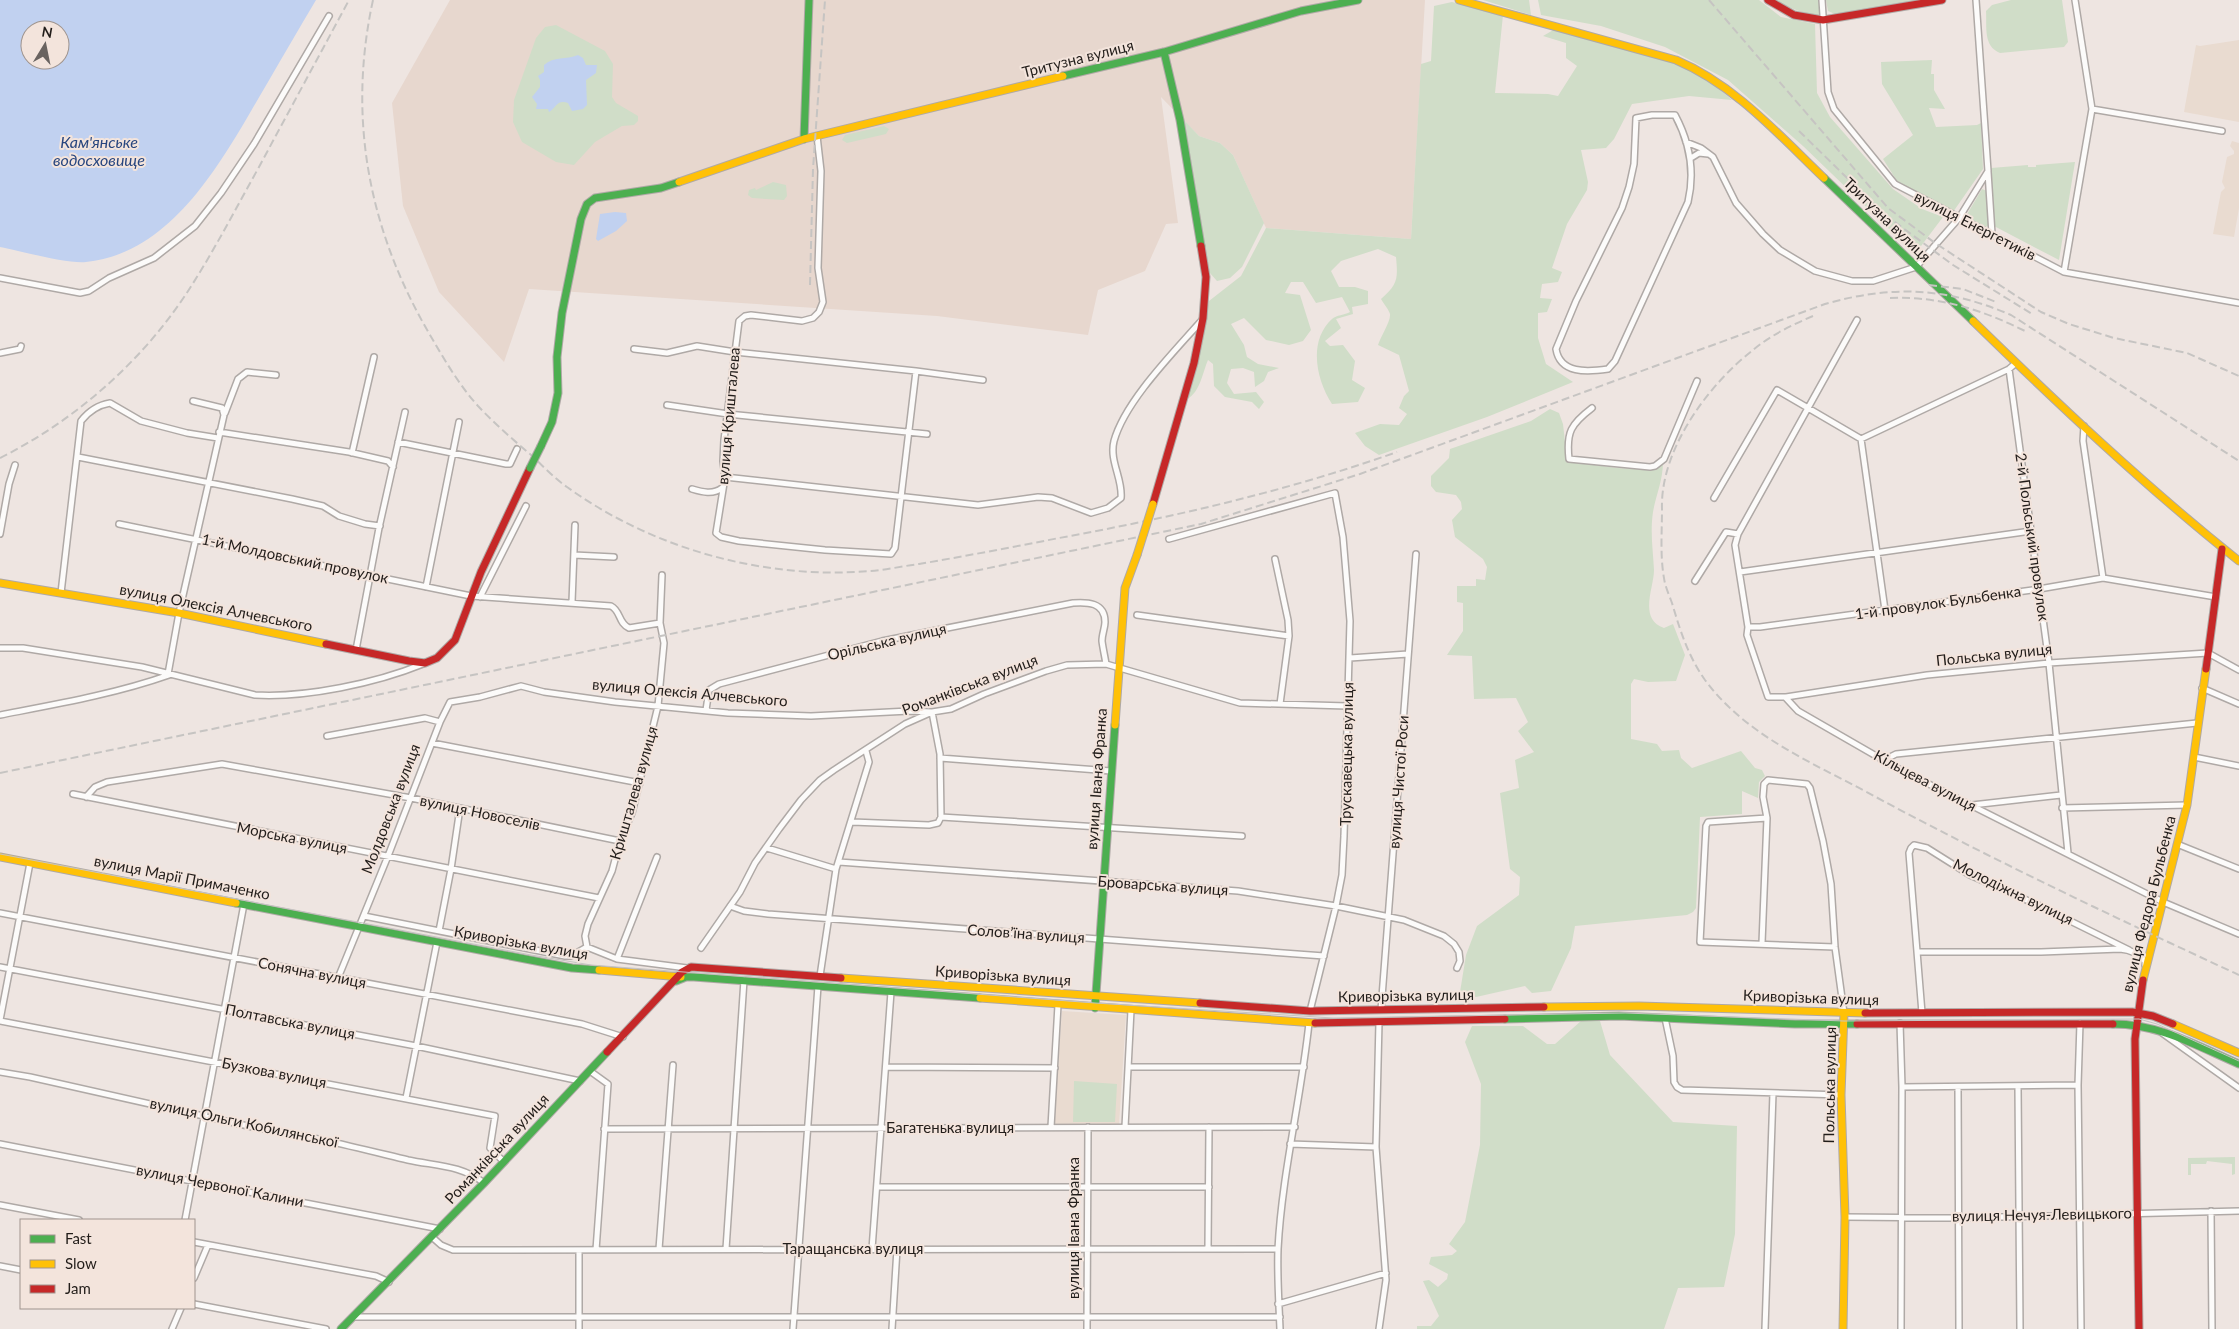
<svg xmlns="http://www.w3.org/2000/svg" width="2239" height="1329" viewBox="0 0 2239 1329" font-family="Lato,sans-serif">
	<rect width="100%" height="100%" fill="#eee5e1"/>
	<path fill="#e7d7ce" d="M450,0H1425L1411,239L1266,228L1233,155L1220,143L1199,136L1161,97L1178,223L1166,224L1145,271L1098,290L1088,335L937,316L529,289L504,362L439,292L403,206L392,103Z"/>
	<path fill="#e9dbd0" d="M2239,40V122L2184,112L2196,45L2200,46Z
		M2232,141L2239,143V208L2234,237L2213,234L2221,192L2225,188L2222,182L2227,157L2234,154V151L2230,146Z
		M1062,1011L1126,1015L1119,1125H1054Z"/>
	<path fill="#d0ddc8" d="M1483,0H1529L1531,15Z
		M1538,0H1759L1781,17L1815,24L1817,93L1830,117L1893,189L1922,209L1943,217L1915,254L1803,146L1728,80L1665,47L1601,26L1541,15Z
		M1777,0H1819L1820,15C1805,14 1790,9 1777,0Z
		M1826,0H1918L1835,14L1828,11Z
		M2011,0H2062L2068,42L2064,47L2000,53C1983,46 1987,27 1986,11L1992,5Z
		M1452,2L1503,15L1495,93L1548,94L1558,96L1577,66L1566,58V43L1543,36L1555,29L1675,63L1702,74L1732,100L1689,96L1632,104L1614,139L1606,148L1581,150L1588,182L1587,190L1567,224L1552,268L1562,272L1558,282L1542,284L1540,298L1552,299L1547,312L1538,313V338L1546,364L1573,382L1487,417L1379,455L1365,446L1355,433L1380,424L1399,425L1407,414L1399,408L1404,396L1409,391L1399,355L1378,345C1380,338 1391,321 1390,314C1389,310 1384,304 1381,299C1398,284 1398,279 1396,257L1378,249L1341,261L1331,271L1339,287H1355L1368,291V304L1352,307L1353,314L1336,319L1341,328L1325,341L1330,346L1343,345L1355,361L1352,380L1365,388L1358,402L1332,404C1316,379 1308,341 1332,319C1336,315 1345,315 1350,312L1342,297L1316,303L1303,282H1291L1285,293L1300,295L1311,330L1303,341L1289,345L1266,340L1244,318L1231,324L1244,345L1247,357L1258,364L1279,368L1268,372L1264,381L1255,387L1254,372L1243,368L1231,369L1227,383L1234,394L1256,392L1264,402L1259,409L1252,402L1225,397L1214,386L1213,364L1208,360C1203,371 1200,393 1187,399L1209,301L1241,276L1266,228L1411,239L1421,64L1431,61L1434,6Z
		M556,25L605,51L613,64L612,97L616,103L638,116V121L634,125L622,126L595,142L574,165L556,162L522,142L513,122L514,100L536,38L545,27Z
		M1932,60L1931,74H1934V90L1945,109L1929,108L1936,127L1977,125L1981,123L1983,169L1953,212L1897,181L1883,159L1913,135L1882,84L1881,62Z
		M1182,118L1199,136L1220,143L1233,155L1264,223L1242,267L1230,278L1217,281L1209,272Z
		M884,126L889,129L886,134L847,143L842,140L845,135Z
		M2075,162L2059,260L1994,226L1991,168L2028,165V167H2036V165Z
		M773,182L786,185L787,196L784,200L752,198L748,195L749,190L755,188L756,190Z
		M1982,189L1987,191L1989,225L1984,228L1967,219L1966,216Z
		M1550,409L1559,413L1563,424L1567,460C1598,465 1634,475 1663,462C1663,480 1656,495 1653,512C1650,532 1653,550 1654,570C1654,588 1638,619 1664,628L1673,624L1685,655L1676,681L1648,682L1634,679L1631,684V739L1657,744L1662,751L1679,750L1681,758L1692,768L1741,751L1755,768L1762,770L1765,776L1759,782L1758,798L1742,791V814L1700,817L1696,908L1693,912L1687,915L1575,926L1571,948L1551,991L1532,993L1525,986L1476,997L1460,992L1466,955L1477,926L1519,895L1520,877L1510,869L1500,793L1519,788L1515,760L1534,752L1518,731L1528,722L1516,698L1474,699L1472,656L1447,655L1463,631V603L1457,602V586H1476V579L1485,580L1487,567L1483,559L1455,537L1452,520L1462,509L1461,502L1456,495L1436,492L1431,486V476L1449,458L1450,449L1531,421Z
		M1581,1021H1600L1610,1055L1673,1122L1737,1126L1735,1234L1724,1287L1678,1288L1664,1329H1417V1326H1431L1439,1316L1423,1281L1429,1280L1438,1287L1447,1279L1448,1274L1429,1264L1431,1257L1452,1255L1457,1251L1449,1244L1465,1222L1480,1145L1481,1084L1465,1042L1472,1026H1523L1547,1044H1555Z
		M1074,1081L1117,1084L1115,1122H1073Z
		M2235,1157V1174L2232,1175V1164L2207,1161L2206,1164H2191V1175H2188V1158Z"/>
	<path fill="#c1d1f0" fill-rule="evenodd" d="M0,0H316C300,27 284,54 268,82C227,151 177,253 86,262C67,264 21,251 0,247ZM30,30H60V60H30Z
		M578,55L583,58L586,65H597L596,73L586,80L587,105L583,109L572,111L568,103C557,99 556,108 549,112L548,109H536L537,104L532,97L540,87V80L538,76L544,72V65C554,56 566,60 578,55Z
		M615,212L626,213L627,221L616,231L598,241L596,239L600,214Z"/>
	<g fill="none" stroke-linecap="round" stroke-linejoin="round">
		<g stroke="#afa9a6" stroke-width="8">
			<path id="street" d="M1822,0L1828,92L1834,109L1895,184L2064,272L2239,303
				M2092,109L2222,131
				M1652,115H1675C1690,143 1695,172 1688,202L1615,361L1608,369C1587,372 1560,374 1556,349L1576,301L1622,208L1629,187L1634,164L1636,118Z
				M817,136L821,171L818,268L823,302L819,312L813,318L802,321L751,315L745,316L739,321L724,440L723,461L725,477L716,533L721,537L739,541L825,550L891,554L895,548L916,371
				M1686,142L1701,148L1713,157L1736,203L1763,234L1780,250L1815,271L1852,281H1873L1916,267L1959,218L1988,171L1976,0
				M1691,158L1699,153L1708,154
				M1988,172L1992,234
				M2064,272L2092,109L2075,0
				M0,278L80,293L89,291L109,278L154,258L195,226L221,193L254,144L329,16
				M634,349L667,353L697,346L735,352L916,371L983,380
				M0,353L20,349L21,346
				M2016,363L2009,369L1861,439L1808,408L1738,534L1735,545L1748,627L1747,635L1768,697H1785L1798,711L1897,768L2163,902L2239,934
				M2009,369L2049,663L2068,853
				M667,405L728,414L927,434
				M1592,408C1571,424 1566,432 1569,459L1650,467L1655,466L1664,459L1697,381
				M225,413L238,379L247,372L276,375
				M2084,426L2083,441L2103,578
				M219,432L349,452L388,461L393,467
				M1861,439L1885,610
				M398,442L506,464H510L517,449
				M352,453L374,357
				M78,457L292,499L323,506L339,516L365,524L380,526
				M725,477L978,505L1038,497L1052,498L1091,513L1108,508L1121,498C1123,479 1109,461 1114,441C1125,401 1174,352 1202,320
				M692,489C702,492 713,495 722,488
				M1714,498L1777,390L1808,408L1857,320
				M119,524L471,596L611,606C621,611 618,623 629,628L660,623
				M0,534L9,484L15,465
				M1169,539L1335,493L1343,537L1350,621L1344,836L1342,875L1336,906L1310,1011
				M574,555L614,557
				M1275,559L1288,620L1289,636L1280,704
				M1740,572L2031,531
				M1695,581L1726,532L1738,534
				M426,587L459,422
				M61,593L81,421C88,412 98,405 110,403L141,421L187,433L218,438
				M480,597L526,506
				M572,602L575,525
				M1137,615L1289,636
				M1748,627H1760L2039,589L2103,578L2216,597
				M0,648H23L142,667L255,695C306,698 376,683 423,664
				M356,650L379,528L405,412
				M1350,658L1408,654
				M168,674L179,613L224,415L222,408L193,401
				M2202,688L2239,704
				M1786,697L1927,675L2049,663L2208,653L2239,670
				M706,710L709,690L719,684L882,641L1073,603C1087,602 1105,602 1105,622C1105,628 1102,634 1102,641C1103,649 1105,657 1106,664
				M932,712L940,754L941,817
				M0,715C57,704 115,694 169,675
				M327,736L425,718L440,722
				M432,743L640,783
				M2194,757L2239,766
				M940,758L1111,771
				M1884,760L1896,754L2197,723
				M73,794L599,898
				M86,797L95,787L107,782L222,764L411,798L620,841
				M1972,805L2061,795
				M2062,808L2187,805
				M1767,818L1708,822L1706,826L1700,942L1835,947
				M852,822L929,825L938,823L941,817L1242,836
				M2177,844L2239,869
				M767,848L836,869
				M839,862L1238,891L1336,906L1404,920L1444,936L1454,944L1459,952L1460,961L1457,968
				M730,906L744,911L768,914L1324,956
				M0,913L582,1024L623,1037
				M364,916L565,956H571L587,947
				M439,931L451,869L460,808
				M1762,943L1767,818L1763,797L1764,784L1768,780L1807,784L1810,788L1823,841L1831,884L1835,947L1844,1013
				M587,947L585,936L588,924L612,871L620,841L632,813L658,706L664,643L660,623L662,575
				M587,947L617,959L687,968
				M701,948L740,892L755,863L779,829L801,800L820,780L834,770L905,724L932,712L951,709L984,694L1046,671L1067,665L1106,664L1240,703L1347,706
				M1917,952H2041L2120,949C2131,950 2137,953 2145,961V965
				M617,959L657,857
				M0,967L416,1046L580,1081
				M820,976L836,869L869,762L866,751
				M338,978L388,856L440,722L450,702L480,697L521,686L544,692L615,702L728,713L811,716L909,711L932,712
				M1381,1010L1416,554
				M1922,1013L1909,853L1911,848L1914,845L1927,848L1970,875L2040,906L2129,950
				M1665,1018L1673,1056L1674,1082L1677,1087L1682,1090L1841,1095
				M0,1020L30,863
				M0,1021L495,1116L490,1148L504,1162
				M1900,1023L1902,1087L1901,1329
				M2080,1023L2078,1085L2081,1329
				M2162,1033L2239,1088
				M886,1067L1055,1068
				M1129,1067H1304
				M590,1071L608,1084L596,1250
				M0,1072L30,1077L257,1128C308,1135 358,1148 408,1160C436,1166 461,1165 484,1183
				M1902,1087L2078,1085
				M1958,1087L1959,1329
				M2018,1087L2020,1329
				M406,1098L437,942
				M1051,1127L1058,1005
				M1125,1127L1131,1010
				M604,1129L1295,1127
				M0,1144L440,1229
				M1290,1144L1376,1147
				M877,1187H1209
				M0,1205L79,1220
				M2211,1211L2212,1329
				M1845,1217L1959,1218L2239,1211
				M185,1220L244,904
				M432,1237L441,1245L453,1250L1278,1249
				M194,1242L376,1276L389,1282
				M1208,1248L1209,1127
				M659,1249L673,1065
				M726,1249L744,980
				M872,1249L891,992
				M579,1250V1329
				M0,1266L21,1270
				M194,1278L208,1245
				M194,1304L326,1329
				M1278,1304L1386,1273
				M353,1317H1280
				M172,1329L181,1308
				M793,1329L818,986
				M892,1329L897,1249
				M1087,1329L1088,1127
				M1280,1329C1279,1303 1277,1276 1278,1249C1282,1173 1301,1099 1309,1023
				M1379,1329L1386,1280L1376,1147L1379,1022
				M1765,1329L1773,1093"/>
		</g>
		<g stroke="#afa9a6" stroke-width="9">
			<path id="fast" d="M1164,52L1180,120L1201,246
				M1063,76L1164,52L1301,11L1358,0
				M804,139L809,0
				M1824,178L1973,321
				M541,446L552,422L558,393L557,357L562,313L581,219L587,204L595,198L661,188L679,182
				M236,903L572,968L599,970
				M676,981L686,977H694L980,998
				M1095,1008L1115,725
				M1505,1019L1619,1016L1795,1024H1857
				M2113,1024C2160,1024 2197,1046 2239,1064
				M341,1329L484,1183L607,1052"/>
		</g>
		<g stroke="#afa9a6" stroke-width="9">
			<path id="slow" d="M1459,0L1676,60C1735,85 1778,134 1824,178
				M679,182L804,139L1063,76
				M1973,321C2058,404 2146,487 2239,561
				M0,583L179,613L326,644
				M1115,725L1125,588L1137,555
				M0,857L236,903
				M599,970L681,977
				M841,978L1200,1003
				M2143,980L2187,805L2206,669
				M980,998L1315,1023
				M1544,1007L1639,1006L1865,1013
				M2173,1024L2239,1053
				M1843,1329L1845,1217L1841,1095L1844,1013"/>
		</g>
		<g stroke="#afa9a6" stroke-width="9">
			<path id="jam" d="M1768,0L1794,15L1823,20L1942,0
				M1153,504L1194,363L1203,318L1206,277L1201,246
				M326,644L409,661L425,663L437,658L455,640L481,572L530,468
				M2206,669L2222,549
				M1200,1003L1310,1011L1544,1007
				M1865,1013L2132,1012L2153,1016L2173,1024
				M1315,1023L1505,1019
				M1857,1024H2113
				M607,1052L682,972L691,967L841,978
				M2139,1329L2135,1039L2143,980"/>
		</g>
		<use href="#street" stroke="#fcfbfa" stroke-width="5"/>
		<use href="#fast" stroke="#4caf50" stroke-width="7"/>
		<use href="#slow" stroke="#ffc107" stroke-width="7"/>
		<use href="#jam" stroke="#c62828" stroke-width="7"/>
		<path stroke="#c6c4c2" stroke-width="1" d="M0,854L531,955L591,965L1095,1003L1333,1018L1625,1013L1844,1021L2139,1019L2157,1024L2239,1061"/>
		<path stroke="#c6c4c2" stroke-width="2" stroke-dasharray="8 4" stroke-linecap="butt" d="M373,0C347,119 369,231 430,335C444,359 459,385 478,406C494,423 512,439 530,454C542,465 554,478 567,487C653,549 765,580 870,571C886,570 903,566 919,564C966,556 1013,547 1059,538C1174,517 1287,491 1397,452
			M1709,0L1888,208L1935,243L2041,312L2069,324L2114,338L2187,353L2239,376
			M1799,131L1884,214L1953,265L2032,314
			M810,285L813,169L825,0
			M1929,285L1963,289L1996,302
			M1890,298C1940,296 1983,310 2027,332
			M1813,316C1792,325 1771,335 1753,350C1708,385 1660,450 1662,509C1662,531 1660,556 1664,578C1665,586 1669,595 1672,603C1680,630 1688,656 1705,680C1747,737 1814,763 1874,796C1993,860 2116,918 2239,975
			M0,458C76,420 144,360 190,288C215,249 236,208 259,167C289,111 319,56 349,0
			M0,773L1201,524L1360,474L1825,304C1892,285 1946,287 2011,315L2239,461"/>
		<g stroke="#afa9a6" stroke-width="9" stroke-linecap="butt">
			<path id="fast-bridge" d="M530,468L541,446"/>
		</g>
		<g stroke="#afa9a6" stroke-width="9" stroke-linecap="butt">
			<path id="slow-bridge" d="M1137,555L1153,504"/>
		</g>
		<use href="#fast-bridge" stroke="#4caf50" stroke-width="7"/>
		<use href="#slow-bridge" stroke="#ffc107" stroke-width="7"/>
	</g>
	<g text-anchor="middle" stroke-width="4" stroke-linejoin="round" paint-order="stroke">
		<g font-size="15" fill="#221d1a" stroke="#f3e4dc">
			<text transform="translate(1078 59) rotate(-14)" y="5">Тритузна вулиця</text>
			<text transform="translate(1887 220) rotate(44)" y="5">Тритузна вулиця</text>
			<text transform="translate(1975 226) rotate(27)" y="5">вулиця Енергетиків</text>
			<text transform="translate(729 416) rotate(-85)" y="5">вулиця Кришталева</text>
			<text transform="translate(2032 537) rotate(82)" y="5">2-й Польський провулок</text>
			<text transform="translate(295 559) rotate(12)" y="5">1-й Молдовський провулок</text>
			<text transform="translate(1938 603) rotate(-8)" y="5">1-й провулок Бульбенка</text>
			<text transform="translate(216 608) rotate(11)" y="5">вулиця Олексія Алчевського</text>
			<text transform="translate(887 642) rotate(-13)" y="5">Орільська вулиця</text>
			<text transform="translate(1994 655) rotate(-6)" y="5">Польська вулиця</text>
			<text transform="translate(970 685) rotate(-21)" y="5">Романківська вулиця</text>
			<text transform="translate(690 693) rotate(5)" y="5">вулиця Олексія Алчевського</text>
			<text transform="translate(1347 754) rotate(-89)" y="5">Трускавецька вулиця</text>
			<text transform="translate(1097 779) rotate(-86)" y="5">вулиця Івана Франка</text>
			<text transform="translate(1925 781) rotate(28)" y="5">Кільцева вулиця</text>
			<text transform="translate(1399 782) rotate(-86)" y="5">вулиця Чистої Роси</text>
			<text transform="translate(634 793) rotate(-74)" y="5">Кришталева вулиця</text>
			<text transform="translate(391 809) rotate(-69)" y="5">Молдовська вулиця</text>
			<text transform="translate(480 813) rotate(12)" y="5">вулиця Новоселів</text>
			<text transform="translate(292 838) rotate(11)" y="5">Морська вулиця</text>
			<text transform="translate(182 878) rotate(11)" y="5">вулиця Марії Примаченко</text>
			<text transform="translate(1163 886) rotate(4)" y="5">Броварська вулиця</text>
			<text transform="translate(2013 892) rotate(26)" y="5">Молодіжна вулиця</text>
			<text transform="translate(2149 904) rotate(-76)" y="5">вулиця Федора Бульбенка</text>
			<text transform="translate(1026 934) rotate(4)" y="5">Соловʼїна вулиця</text>
			<text transform="translate(521 943) rotate(10)" y="5">Криворізька вулиця</text>
			<text transform="translate(312 973) rotate(11)" y="5">Сонячна вулиця</text>
			<text transform="translate(1003 976) rotate(4)" y="5">Криворізька вулиця</text>
			<text transform="translate(1406 996) rotate(-1)" y="5">Криворізька вулиця</text>
			<text transform="translate(1811 998) rotate(2)" y="5">Криворізька вулиця</text>
			<text transform="translate(290 1022) rotate(11)" y="5">Полтавська вулиця</text>
			<text transform="translate(274 1073) rotate(11)" y="5">Бузкова вулиця</text>
			<text transform="translate(1830 1085) rotate(-89)" y="5">Польська вулиця</text>
			<text transform="translate(244 1123) rotate(12)" y="5">вулиця Ольги Кобилянської</text>
			<text x="950" y="1133">Багатенька вулиця</text>
			<text transform="translate(497 1149) rotate(-47)" y="5">Романківська вулиця</text>
			<text transform="translate(220 1186) rotate(11)" y="5">вулиця Червоної Калини</text>
			<text transform="translate(2042 1215) rotate(-1)" y="5">вулиця Нечуя-Левицького</text>
			<text transform="translate(1074 1228) rotate(-90)" y="5">вулиця Івана Франка</text>
			<text x="853" y="1254">Таращанська вулиця</text>
		</g>
		<g font-size="16" font-style="italic" fill="#28467f" stroke="#f3e4dc">
			<text x="99" y="148">Кам'янське<tspan x="99" dy="18">водосховище</tspan></text>
		</g>
	</g>
	<rect x="20" y="1219" width="175" height="90" fill="#f3e4dc" stroke="#9f948e"/>
	<rect x="30" y="1235" width="25" height="8" fill="#4caf50" stroke="#9f948e"/>
	<text x="65" y="1244" font-size="15" fill="#221d1a">Fast</text>
	<rect x="30" y="1260" width="25" height="8" fill="#ffc107" stroke="#9f948e"/>
	<text x="65" y="1269" font-size="15" fill="#221d1a">Slow</text>
	<rect x="30" y="1285" width="25" height="8" fill="#c62828" stroke="#9f948e"/>
	<text x="65" y="1294" font-size="15" fill="#221d1a">Jam</text>
	<g transform="translate(45 45) rotate(10)"><circle r="24" fill="#f3e4dc" stroke="#9f948e"/>
	<path d="M0-4L9 19L0 12L-9 19Z" fill="#696360"/>
	<text y="-8" font-size="14" font-weight="bold" text-anchor="middle" fill="#221d1a">N</text>
	</g>
</svg>
